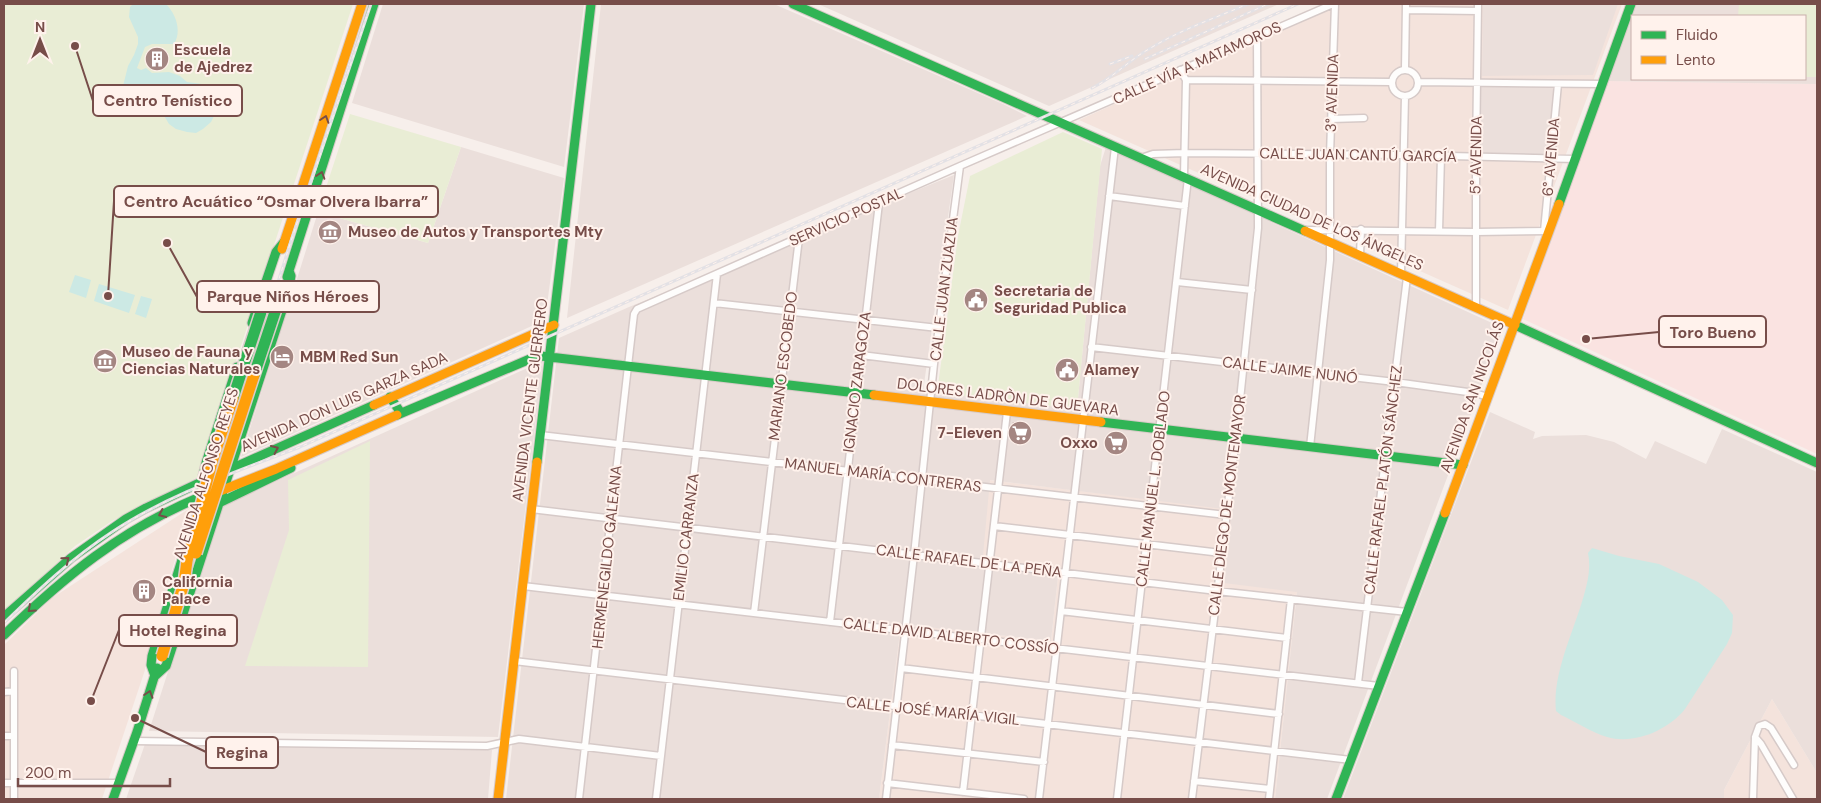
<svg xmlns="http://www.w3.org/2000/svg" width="1821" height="803" viewBox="0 0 1821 803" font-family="'DM Sans',sans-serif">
	<rect width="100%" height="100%" fill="#f7efeb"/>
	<path fill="#f4e3dc" d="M1338,4H1622L1508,310L1079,120Z
		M989,480L1232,509L1297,592L1275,799H879L901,624L1051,641L1058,576L981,566Z
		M190,508L146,659L145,670L102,799H4V645L52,598Z
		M1772,699L1817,773V799H1724V790Z"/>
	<path fill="#fae3e1" d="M1608,81L1817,84V454L1523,319Z"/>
	<path fill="#ebdfdb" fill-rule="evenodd" d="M383,4H584L564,167L352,103Z
		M601,4H774L1003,104L1027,116L567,318Z
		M818,4H1279L1049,106Z
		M1483,4H1618L1593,75L1482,76Z
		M1636,4H1817V84L1608,81ZM1632,16H1805V79H1632Z
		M1480,86L1554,87L1550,155L1479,154Z
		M461,147L564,178L545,320L241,457L318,212L428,243Z
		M1106,147L1503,328L1327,799H1275L1297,592L1224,583L1232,510L990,480L982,566L1058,576L1051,641L901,624L879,799H506L559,338L629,307L954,175L923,391L1077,409L1100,166Z
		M543,361L498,737L149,731L221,506Z
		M1490,412L1535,432L1533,439L1542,436L1586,435L1614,442L1646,459L1655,441L1706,464L1722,429L1817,472V773L1772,699L1724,790V799H1343Z
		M145,744L492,750L488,799H126Z"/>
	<path fill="#e9edd5" d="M4,4H353L198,477L112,521L75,546L4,612Z
		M1739,4H1817V77H1805V16H1738Z
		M350,114L461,147L428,243L318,212Z
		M1063,132L1102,149L1077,409L937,393L958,236L970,176Z
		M370,441L368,667L245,666L289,530L288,480Z"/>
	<path fill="#cce9e4" d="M133,4H166C176,14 182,31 174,44H152L145,47L137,68L141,70L146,68L152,73L169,72L180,76L187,82L202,84L210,89L214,97L215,114L211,122L203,129L196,133L187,132L176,129L169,124L154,99L130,97L122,90L128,66L134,55L138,44V37L129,17L130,7Z
		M75,275L91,280L86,298L69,292Z
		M99,284L135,295L129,313L94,301Z
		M141,296L152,299L146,318L135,314Z
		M1592,548L1619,556L1659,564L1698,582L1722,600L1733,615L1732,633L1727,644L1685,709C1668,730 1635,745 1607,737C1591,732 1576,722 1561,715L1556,711C1552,674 1574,631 1584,595C1588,581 1591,568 1588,553Z"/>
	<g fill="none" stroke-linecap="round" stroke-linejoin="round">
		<g stroke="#d6cac8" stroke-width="9">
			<path id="street" d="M1406,10L1478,11
				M1405,69L1406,4
				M1392 83a13 13 0 1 1 26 0a13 13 0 1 1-26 0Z
				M1180,70L1186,80L1184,176
				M1186,80L1391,82
				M1419,82L1603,84
				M1331,119L1364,118
				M1141,158L1153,154L1185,153L1405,155L1576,159
				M1109,196L1185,206
				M1303,230L1476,232L1549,231
				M1439,231L1441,156
				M1544,231L1558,84
				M1360,255L1361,229
				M1401,274L1405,96
				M1177,282L1252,290
				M714,303L938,328
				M1476,307V157L1478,4
				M1091,347L1395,382L1475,393L1488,397
				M861,355L934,364
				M540,435L1226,515
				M1310,447L1330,260V155L1335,4
				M531,509L1217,591L1407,612
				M994,526L1221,553
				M523,586L1379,686
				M1061,611L1287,638
				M754,613L799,238
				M830,622L879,203
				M514,661L1351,760
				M901,668L1279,714
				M14,671V799
				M1358,683L1407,277
				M4,692L14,691
				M4,736H14
				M1755,737L1761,744L1793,799
				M134,741L487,746L519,739L661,756
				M892,745L1044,762
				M1194,781L1270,789
				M4,783H118
				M887,783L1024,799
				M963,792L1007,412
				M579,799L628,366L634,314L637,309L960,166L1333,4
				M656,799L717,274
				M886,799L914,555L934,364L960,166
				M1039,799L1115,147
				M1117,799L1188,178
				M1192,799L1236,438L1258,228L1257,36
				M1269,799L1291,599
				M1753,799L1755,737L1759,726L1765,724L1771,728L1794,765"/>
		</g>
		<g stroke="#d7cac7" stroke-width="11">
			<path id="fast" d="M793,4L1305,231
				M1559,204L1631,4
				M287,277L374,4
				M252,323L276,252L284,242
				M1515,325L1817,463
				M390,397L401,413
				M397,415L530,359L541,356L874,395
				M1101,422L1463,465
				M537,462L591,4
				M219,503L291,468
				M196,505L206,463L237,367
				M185,550L152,656L151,665L155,676L166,666L288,292L291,276L289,271
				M4,617L71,558L126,519L146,508L197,484L374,405
				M4,635C65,576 121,530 200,497
				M113,799L137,732L157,668
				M1336,799L1445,513"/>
		</g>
		<g stroke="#d7cac7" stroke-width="11">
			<path id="slow" d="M1305,231L1515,325
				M282,249L362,4
				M874,395L1101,422
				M374,405L554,325
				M220,491L276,469L397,415
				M1445,513L1559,204
				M498,799L537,462"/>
		</g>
		<use href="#street" stroke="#fefdfc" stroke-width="6"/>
		<use href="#fast" stroke="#30b455" stroke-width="9"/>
		<use href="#slow" stroke="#ff9f0a" stroke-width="9"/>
		<g stroke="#e3e1e5" stroke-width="3">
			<path id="rail" d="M1145,59L1268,4
				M1110,64L1132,56
				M1092,88C1113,78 1129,60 1149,49C1180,30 1215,18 1248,4
				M231,431L290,244L371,4
				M4,623C38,590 72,558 112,532C169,494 236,472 300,447L1298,4"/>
		</g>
		<use href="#rail" stroke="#fff2ec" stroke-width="1" stroke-dasharray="4" stroke-linecap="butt"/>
		<g stroke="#d9ccc9" stroke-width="14" stroke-linecap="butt">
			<path id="fast-bridge" d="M254,375L276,309
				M233,398L261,312"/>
		</g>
		<g stroke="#d9ccc9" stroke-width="14" stroke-linecap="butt">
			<path id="slow-bridge" d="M196,553L254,375
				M162,656L184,583L187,561L212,462L233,398"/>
		</g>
		<use href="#fast-bridge" stroke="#30b455" stroke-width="11"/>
		<use href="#slow-bridge" stroke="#ff9f0a" stroke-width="11"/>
	</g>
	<defs><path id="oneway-chevron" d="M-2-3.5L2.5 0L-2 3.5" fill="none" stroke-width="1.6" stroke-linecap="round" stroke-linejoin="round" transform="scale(1.25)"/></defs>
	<g stroke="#774d49">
		<use href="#oneway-chevron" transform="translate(325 119) rotate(-72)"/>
		<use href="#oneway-chevron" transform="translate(321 175) rotate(-72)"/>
		<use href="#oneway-chevron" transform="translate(275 449) rotate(-24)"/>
		<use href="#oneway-chevron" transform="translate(162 514) rotate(155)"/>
		<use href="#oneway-chevron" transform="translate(66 560) rotate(-39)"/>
		<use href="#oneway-chevron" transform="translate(31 609) rotate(138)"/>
		<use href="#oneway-chevron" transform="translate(149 694) rotate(-72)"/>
	</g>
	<defs>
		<g id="building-disc" transform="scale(1.25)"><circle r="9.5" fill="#a48682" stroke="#fff2ec"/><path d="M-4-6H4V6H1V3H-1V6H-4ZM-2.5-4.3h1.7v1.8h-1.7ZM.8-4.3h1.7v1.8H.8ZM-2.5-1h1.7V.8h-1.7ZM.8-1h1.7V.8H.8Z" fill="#fff"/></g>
		<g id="museum-disc" transform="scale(1.25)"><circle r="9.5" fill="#a48682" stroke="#fff2ec"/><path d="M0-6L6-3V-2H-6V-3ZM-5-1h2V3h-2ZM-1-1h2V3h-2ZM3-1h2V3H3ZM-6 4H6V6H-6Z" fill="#fff"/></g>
		<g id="civic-disc" transform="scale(1.25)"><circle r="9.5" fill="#a48682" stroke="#fff2ec"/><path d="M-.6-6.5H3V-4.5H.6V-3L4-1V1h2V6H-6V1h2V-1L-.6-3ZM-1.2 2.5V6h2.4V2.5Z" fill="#fff"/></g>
		<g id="hotel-disc" transform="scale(1.25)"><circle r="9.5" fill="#a48682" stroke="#fff2ec"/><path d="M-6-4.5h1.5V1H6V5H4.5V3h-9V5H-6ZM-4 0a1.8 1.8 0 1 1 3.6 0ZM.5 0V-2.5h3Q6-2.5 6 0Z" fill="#fff"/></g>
		<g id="supermarket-disc" transform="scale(1.25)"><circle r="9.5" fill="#a48682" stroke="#fff2ec"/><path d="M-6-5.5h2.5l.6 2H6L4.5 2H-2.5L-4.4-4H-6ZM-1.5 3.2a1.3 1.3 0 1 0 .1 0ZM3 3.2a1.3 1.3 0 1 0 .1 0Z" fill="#fff"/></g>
	</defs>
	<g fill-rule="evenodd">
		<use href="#building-disc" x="157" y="59"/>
		<use href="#museum-disc" x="330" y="232"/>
		<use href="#civic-disc" x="976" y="300"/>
		<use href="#hotel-disc" x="282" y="357"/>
		<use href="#museum-disc" x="105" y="361"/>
		<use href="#civic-disc" x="1067" y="370"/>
		<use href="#supermarket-disc" x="1020" y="433"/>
		<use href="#supermarket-disc" x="1116" y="443"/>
		<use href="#building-disc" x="144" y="591"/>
	</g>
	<g text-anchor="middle" stroke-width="4" stroke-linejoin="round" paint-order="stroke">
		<g font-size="15" font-weight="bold" fill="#774d49" stroke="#fff2ec" text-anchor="start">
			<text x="174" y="55">Escuela<tspan x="174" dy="17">de Ajedrez</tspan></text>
			<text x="348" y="237">Museo de Autos y Transportes Mty</text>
			<text x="994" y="296">Secretaria de<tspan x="994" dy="17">Seguridad Publica</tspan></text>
			<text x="122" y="357">Museo de Fauna y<tspan x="122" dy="17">Ciencias Naturales</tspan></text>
			<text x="300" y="362">MBM Red Sun</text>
			<text x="1084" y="375">Alamey</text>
			<text x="1002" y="438" text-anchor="end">7-Eleven</text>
			<text x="1098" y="448" text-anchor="end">Oxxo</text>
			<text x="162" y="587">California<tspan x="162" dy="17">Palace</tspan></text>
		</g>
		<g font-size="15" fill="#774d49" stroke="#fff2ec">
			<text transform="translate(1197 63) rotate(-24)" y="5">CALLE VÍA A MATAMOROS</text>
			<text transform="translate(1332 93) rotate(-88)" y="5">3° AVENIDA</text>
			<text transform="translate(1358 155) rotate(1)" y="5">CALLE JUAN CANTÚ GARCÍA</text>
			<text transform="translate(1476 155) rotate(-89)" y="5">5° AVENIDA</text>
			<text transform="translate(1551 157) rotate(-85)" y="5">6° AVENIDA</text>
			<text transform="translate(846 217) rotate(-24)" y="5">SERVICIO POSTAL</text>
			<text transform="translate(1312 217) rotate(24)" y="5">AVENIDA CIUDAD DE LOS ÁNGELES</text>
			<text transform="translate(944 289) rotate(-83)" y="5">CALLE JUAN ZUAZUA</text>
			<text transform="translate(783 366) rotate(-83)" y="5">MARIANO ESCOBEDO</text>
			<text transform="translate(1290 370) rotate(7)" y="5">CALLE JAIME NUNÓ</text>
			<text transform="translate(857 382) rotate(-83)" y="5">IGNACIO ZARAGOZA</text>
			<text transform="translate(1008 397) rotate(7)" y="5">DOLORES LADRÒN DE GUEVARA</text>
			<text transform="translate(1472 397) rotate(-70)" y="5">AVENIDA SAN NICOLÁS</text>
			<text transform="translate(530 400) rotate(-83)" y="5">AVENIDA VICENTE GUERRERO</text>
			<text transform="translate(344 402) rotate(-24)" y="5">AVENIDA DON LUIS GARZA SADA</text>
			<text transform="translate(206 474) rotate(-72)" y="5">AVENIDA ALFONSO REYES</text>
			<text transform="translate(883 475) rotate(7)" y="5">MANUEL MARÍA CONTRERAS</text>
			<text transform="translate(1383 480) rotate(-83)" y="5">CALLE RAFAEL PLATÓN SÁNCHEZ</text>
			<text transform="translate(1153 489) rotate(-83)" y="5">CALLE MANUEL L. DOBLADO</text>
			<text transform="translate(1227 505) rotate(-83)" y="5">CALLE DIEGO DE MONTEMAYOR</text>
			<text transform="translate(686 537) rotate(-83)" y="5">EMILIO CARRANZA</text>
			<text transform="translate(607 557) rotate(-84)" y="5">HERMENEGILDO GALEANA</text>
			<text transform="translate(969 561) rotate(7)" y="5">CALLE RAFAEL DE LA PEÑA</text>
			<text transform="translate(951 636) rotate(7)" y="5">CALLE DAVID ALBERTO COSSÍO</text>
			<text transform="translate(933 711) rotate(6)" y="5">CALLE JOSÉ MARÍA VIGIL</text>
		</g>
	</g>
	<path fill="none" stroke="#774d49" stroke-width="2" d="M75 46L93 101M108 296L114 201M167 243L197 297M1586 339L1659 332M91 701L119 630M135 718L206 752"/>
	<g fill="#774d49" stroke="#fff2ec" stroke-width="2">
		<circle cx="75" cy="46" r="5"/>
		<circle cx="108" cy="296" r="5"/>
		<circle cx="167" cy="243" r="5"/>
		<circle cx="1586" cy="339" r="5"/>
		<circle cx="91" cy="701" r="5"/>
		<circle cx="135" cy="718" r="5"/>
	</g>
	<g fill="#fff2ec" stroke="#774d49" stroke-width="2">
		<rect x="93" y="85" width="149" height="31" rx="5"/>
		<rect x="114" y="186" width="324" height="31" rx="5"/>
		<rect x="197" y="281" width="182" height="31" rx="5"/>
		<rect x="1659" y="316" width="107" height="31" rx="5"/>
		<rect x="119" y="615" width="118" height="31" rx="5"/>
		<rect x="206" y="737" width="72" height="31" rx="5"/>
	</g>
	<g font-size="16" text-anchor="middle" font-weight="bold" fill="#774d49">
		<text x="168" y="106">Centro Tenístico</text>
		<text x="276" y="207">Centro Acuático “Osmar Olvera Ibarra”</text>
		<text x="288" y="302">Parque Niños Héroes</text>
		<text x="1713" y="338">Toro Bueno</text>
		<text x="178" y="636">Hotel Regina</text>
		<text x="242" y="758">Regina</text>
	</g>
	<rect width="1821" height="803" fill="none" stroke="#774d49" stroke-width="10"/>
	<rect x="1631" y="15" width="175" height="65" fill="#fff2ec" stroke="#c9b0ab"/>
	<rect x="1641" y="31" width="25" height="8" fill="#30b455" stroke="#c9b0ab"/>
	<text x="1676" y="40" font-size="15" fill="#774d49">Fluido</text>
	<rect x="1641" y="56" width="25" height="8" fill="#ff9f0a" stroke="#c9b0ab"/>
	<text x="1676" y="65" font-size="15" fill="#774d49">Lento</text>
	<g transform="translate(40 40)" stroke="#fff2ec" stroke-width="4" paint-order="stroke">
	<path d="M0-4L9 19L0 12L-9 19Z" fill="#774d49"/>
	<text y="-8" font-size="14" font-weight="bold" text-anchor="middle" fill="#774d49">N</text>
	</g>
	<path d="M18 778v8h152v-8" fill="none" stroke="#774d49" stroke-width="2.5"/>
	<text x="25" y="778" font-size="15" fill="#774d49" stroke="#fff2ec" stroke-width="4" paint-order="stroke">200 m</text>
</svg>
